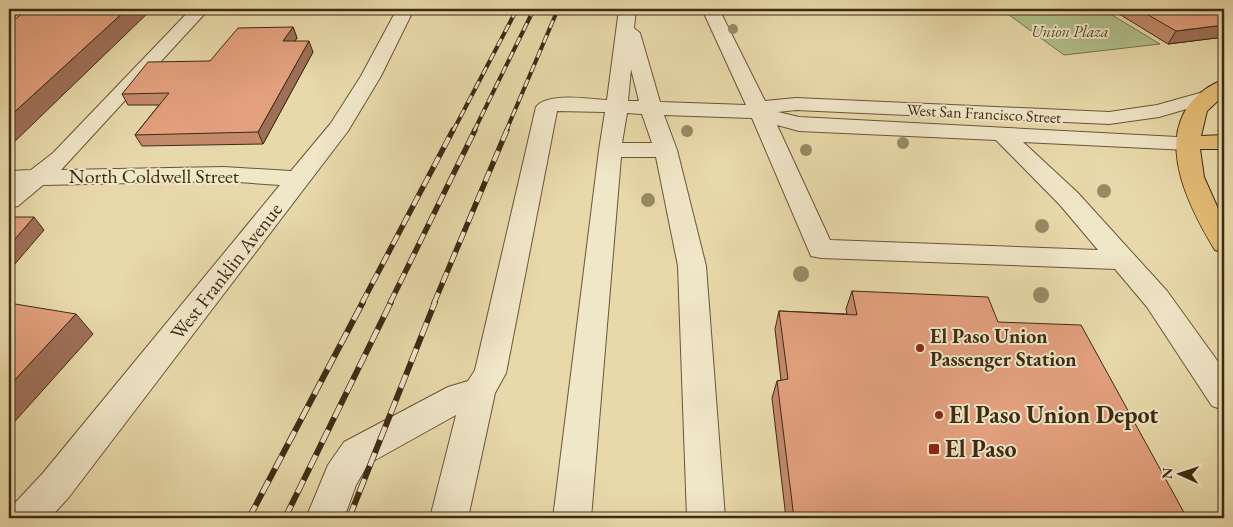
<svg xmlns="http://www.w3.org/2000/svg" width="1233" height="527" viewBox="0 0 1233 527" font-family="'EB Garamond',serif">
	<rect width="100%" height="100%" fill="#e8d9aa"/>
	<filter id="stains"><feTurbulence type="fractalNoise" baseFrequency=".004" numOctaves="4"/><feColorMatrix values="0 0 0 0 .2 0 0 0 0 .09 0 0 0 0 .02 0 0 0 .5 -.17"/></filter>
	<radialGradient id="worn" r=".72"><stop offset=".6" stop-color="#630" stop-opacity="0"/><stop offset="1" stop-color="#630" stop-opacity=".3"/></radialGradient>
	<path fill="#b1c08c" stroke="#777650" d="M1001,9H1102L1160,44L1064,55Z"/>
	<g fill="none" stroke-linecap="round" stroke-linejoin="round">
		<g stroke="#685639" stroke-width="2">
			<path id="minor" d="M9,9H22L15,16L9,17Z
				M191,9H209L61,170L224,167L291,171L331,123L361,76L397,9H414L381,76L348,131L69,497L50,518H9L13,505L43,473L280,185L224,181L43,185L18,206L9,208V188L12,185H9V171L31,170L53,153Z
				M619,9H636L634,28L640,33L660,102L746,105L702,9H719L765,101L796,98L1109,112L1157,105L1207,91L1214,93L1217,97L1214,101L1159,117L1109,124L796,110L778,112L799,117L1196,138L1199,143L1196,148L1188,150L1023,142L1078,193L1167,291L1224,370V410L1212,406L1147,307L1115,269L821,258L811,256L752,118L664,115L677,150L706,266L725,518H687L678,266L656,157H621L591,518H553L599,150L605,112L557,111L506,373L495,393L468,518H430L456,415L368,464L356,485L344,518H306L328,465L344,442L448,387L468,381L475,370L536,107C547,92 589,99 607,100ZM631,69L639,101H628ZM627,113L642,114L652,143H622ZM777,125L799,131L996,140L1060,205L1098,250L830,240Z"/>
		</g>
		<g stroke="#3d2b13" stroke-width="2">
			<path id="major" d="M1224,80V95L1207,111L1201,136L1224,135V149H1200L1204,177L1224,222V253L1215,250C1190,209 1154,140 1195,98C1203,90 1213,83 1224,80Z"/>
		</g>
		<use href="#minor" fill="#f0e6c8" fill-rule="evenodd"/>
		<use href="#major" fill="#e4bc75" fill-rule="evenodd"/>
		<g stroke="#3d2b13" stroke-width="4">
			<path id="rail-far2" d="M453,131L517,9
				M474,131L534,9
				M506,131L558,9"/>
		</g>
		<g stroke="#3d2b13" stroke-width="5.5">
			<path id="rail-far1" d="M362,303L453,130
				M390,303L475,130
				M434,303L507,130"/>
		</g>
		<g stroke="#3d2b13" stroke-width="6">
			<path id="rail" d="M249,518L363,302
				M285,518L391,302
				M349,518L435,302"/>
		</g>
		<use href="#rail-far2" stroke="#f0e6c8" stroke-width="2.5" stroke-dasharray="8" stroke-linecap="butt"/>
		<use href="#rail-far1" stroke="#f0e6c8" stroke-width="4" stroke-dasharray="11" stroke-linecap="butt"/>
		<use href="#rail" stroke="#f0e6c8" stroke-width="4.5" stroke-dasharray="14" stroke-linecap="butt"/>
	</g>
	<g fill="#978a64">
		<circle cx="733" cy="29" r="5"/>
		<circle cx="687" cy="131" r="6"/>
		<circle cx="903" cy="143" r="6"/>
		<circle cx="806" cy="150" r="6"/>
		<circle cx="1104" cy="191" r="7"/>
		<circle cx="648" cy="200" r="7"/>
		<circle cx="1042" cy="226" r="7"/>
		<circle cx="801" cy="274" r="8"/>
		<circle cx="1041" cy="295" r="8"/>
	</g>
	<path fill="#c38a6c" stroke="#3d2b13" d="M1111,9H1224V37L1168,44Z
		M293,27L297,38L295,41L313,52L263,144L142,146L135,135L159,105H128L122,94L210,61Z
		M852,291L998,322L1187,518H786L772,398L777,381L781,380L775,329L779,311L847,314L846,309Z"/>
	<path fill="#9f7058" stroke="#3d2b13" d="M127,9H152L9,147V117Z
		M1224,25V37L1168,44L1176,31Z
		M293,27L297,38L287,52L283,41Z
		M309,41L313,52L263,144L258,132Z
		M34,217L44,230L9,271V246Z
		M76,314L93,334L9,428V386Z"/>
	<path fill="#e3a07e" stroke="#3d2b13" d="M28,9H127L9,117V24Z
		M1138,9H1224V25L1176,31Z
		M293,27L283,41H309L258,132L135,135L169,93L122,94L148,62L210,61L238,28Z
		M9,217H34L9,246Z
		M852,291L988,297L998,322L1081,325L1187,518H794L777,381L788,379L779,311L857,315Z
		M9,303L76,314L9,386Z"/>
	<g fill="#8f2418" stroke="#f0e6c8" stroke-width="2">
		<circle cx="920" cy="348" r="5"/>
		<circle cx="939" cy="415" r="5"/>
		<rect x="928" y="443" width="12" height="12" rx="2.5"/>
	</g>
	<g text-anchor="middle" stroke-width="4" stroke-linejoin="round" paint-order="stroke">
		<g font-size="16" font-style="italic" fill="#54492b" stroke="#f0e6c8">
			<text x="1070" y="37">Union Plaza</text>
		</g>
		<g font-size="16" fill="#3d2b13" stroke="#f0e6c8">
			<text transform="translate(984 113) rotate(3)" y="6">West San Francisco Street</text>
		</g>
		<g font-size="20" fill="#3d2b13" stroke="#f0e6c8">
			<text x="154" y="183">North Coldwell Street</text>
			<text transform="translate(226 271) rotate(-52)" y="7">West Franklin Avenue</text>
		</g>
		<g font-size="20" font-weight="bold" fill="#3d2b13" stroke="#f0e6c8" text-anchor="start">
			<text x="930" y="343">El Paso Union<tspan x="930" dy="23">Passenger Station</tspan></text>
		</g>
		<g font-size="24" font-weight="bold" fill="#3d2b13" stroke="#f0e6c8" text-anchor="start">
			<text x="949" y="423">El Paso Union Depot</text>
			<text x="945" y="457">El Paso</text>
		</g>
	</g>
	<rect width="1233" height="527" fill="none" stroke="#e8d9aa" stroke-width="30"/>
	<rect x="10" y="10" width="1213" height="507" fill="none" stroke="#3d2b13" stroke-width="2.5"/>
	<rect x="15" y="15" width="1203" height="497" fill="none" stroke="#3d2b13"/>
	<g transform="translate(1180 474) rotate(273)" stroke="#f0e6c8" stroke-width="4" paint-order="stroke">
	<path d="M0-4L9 19L0 12L-9 19Z" fill="#3d2b13"/>
	<text y="-8" font-size="14" font-weight="bold" text-anchor="middle" fill="#3d2b13">N</text>
	</g>
	<rect width="100%" height="100%" filter="url(#stains)"/>
	<rect width="100%" height="100%" fill="url(#worn)"/>
</svg>
